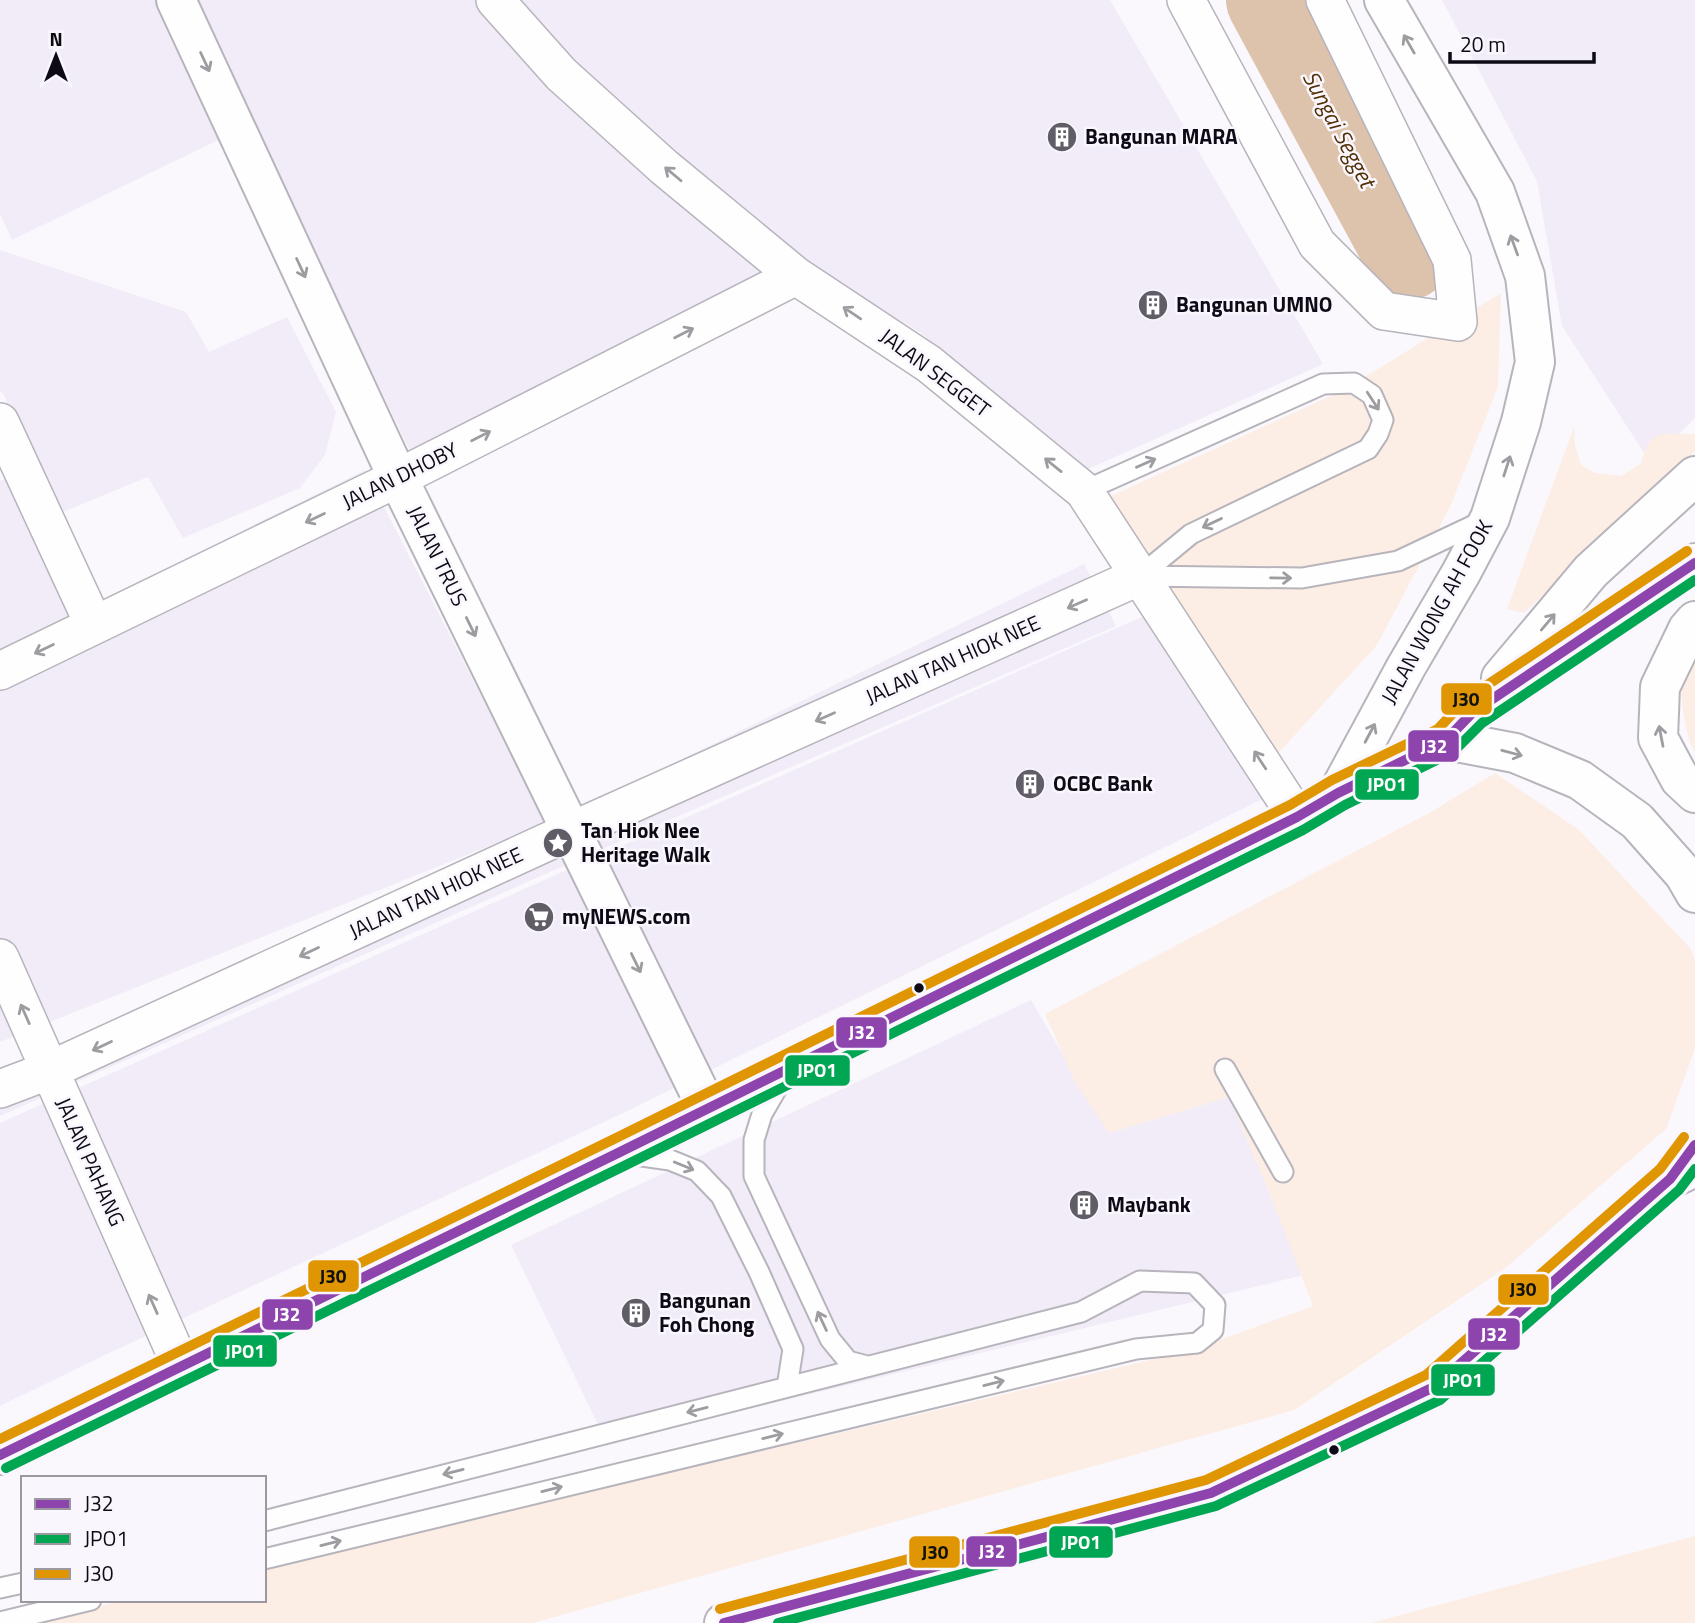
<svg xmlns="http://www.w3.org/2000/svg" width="1695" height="1623" viewBox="0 0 1695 1623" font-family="'Titillium Web',sans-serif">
	<rect width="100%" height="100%" fill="#faf8fc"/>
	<path fill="#f1ecf8" d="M0,0H1110L1323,364L1088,469L921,333L795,257L410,451L253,123L12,240L0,214Z
		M1442,0H1695V418L1650,462L1562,326L1537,181Z
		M0,250L186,312L209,352L287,317L336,412L325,455L300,488L183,538L148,477L55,515L3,393L0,392Z
		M365,470L546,822L639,780L1084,564L1116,626L568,864L0,1116V1069L31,1057L524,832L0,1042V481L16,474L77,612Z
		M1144,616L1265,798L623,1113L109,1353L0,1406V1123L560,873Z
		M1031,1000L1109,1133L1229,1097L1304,1275L607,1443L511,1245Z"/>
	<path fill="#fceee5" d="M1501,293L1498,387L1450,507L1377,645L1271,761L1104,499L1342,391Z
		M1574,427L1575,446L1581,465L1595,473L1621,476L1640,464L1648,444L1656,436L1664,434H1695V452L1524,613L1507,609Z
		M1695,659V752C1687,742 1680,699 1682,685C1683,677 1691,667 1695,659Z
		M1495,773L1578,829L1690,948L1695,960V1048L1666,1129L1504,1269L1294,1410L533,1623H29L126,1600H264V1568L1193,1350L1313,1306L1270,1194L1229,1097L1109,1133L1075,1082L1045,1014L1431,812Z
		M1695,1536V1623H1371Z"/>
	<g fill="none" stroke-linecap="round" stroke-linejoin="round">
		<path stroke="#ddc2ac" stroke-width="86" d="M1269,0L1408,257"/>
		<g stroke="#b7b4bc" stroke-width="23">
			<path id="lane" d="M1084,491L1323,384L1354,383L1372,395L1383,420L1378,434L1368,449L1191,534L1140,576
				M1140,576L1302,578L1398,561L1485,520
				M1225,1069L1283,1172
				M784,1076L762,1114L754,1140V1176L830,1339L848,1361L867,1366
				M628,1154L670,1160L697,1171L721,1196L759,1272L793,1349L787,1387
				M264,1521L1081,1312L1140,1281L1194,1283L1215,1305L1213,1330L1197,1343L1136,1349L264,1559
				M0,1588L23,1583
				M0,1622L91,1600"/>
		</g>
		<g stroke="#b7b4bc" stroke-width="40">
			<path id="street" d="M495,0L561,74L664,167L796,276L929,364L1084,491L1297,817
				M1186,0L1317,244L1384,311L1458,322L1452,260L1325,0
				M0,422L94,625
				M0,671L398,478L796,276
				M0,958L181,1366
				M0,1089L50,1070L571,831L1140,576"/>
		</g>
		<g stroke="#b7b4bc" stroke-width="42">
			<path id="secondary" d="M176,0L398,478L707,1108"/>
		</g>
		<g stroke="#b7b4bc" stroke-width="42">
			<path id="primary" d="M1695,621L1688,629L1660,687L1658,738L1680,779L1695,793
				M1501,678L1591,571L1695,476
				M1446,740L1515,753L1580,780L1637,821L1684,874L1695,893
				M1338,793L1406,667L1461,573L1490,518L1521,422L1535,362L1525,276L1495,192L1384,0
				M0,1455L618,1153L1297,817L1338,793L1446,740L1473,712L1695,563
				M724,1623L1211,1493L1434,1387L1670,1179L1695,1167"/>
		</g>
		<use href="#lane" stroke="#fefeff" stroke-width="19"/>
		<use href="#street" stroke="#fefeff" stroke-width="37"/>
		<use href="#secondary" stroke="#fefeff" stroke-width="38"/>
		<use href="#primary" stroke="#fefeff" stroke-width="38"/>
		<g stroke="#f9f7fd" stroke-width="16">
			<path id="bus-1" d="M0,1455L618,1153L1297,817L1338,793L1446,740L1473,712L1695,563
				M724,1623L1211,1493L1434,1387L1670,1179L1695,1145"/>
		</g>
		<g stroke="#f9f7fd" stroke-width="16">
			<path id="bus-2" d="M6,1468L624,1166L1303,830L1345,805L1453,752L1482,723L1695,580
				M778,1623L1216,1506L1440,1400L1679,1190L1695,1169"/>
		</g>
		<g stroke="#f9f7fd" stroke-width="16">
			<path id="bus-3" d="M0,1439L612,1140L1290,805L1332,780L1438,729L1465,700L1687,551
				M720,1609L1206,1480L1426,1375L1660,1169L1684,1137"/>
		</g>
		<use href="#bus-1" stroke="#8e44ad" stroke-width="10"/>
		<use href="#bus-2" stroke="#00a651" stroke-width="10"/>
		<use href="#bus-3" stroke="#e09602" stroke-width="10"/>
	</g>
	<defs><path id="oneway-shaft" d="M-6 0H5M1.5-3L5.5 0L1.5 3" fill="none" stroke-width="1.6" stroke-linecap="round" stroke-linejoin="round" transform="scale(1.75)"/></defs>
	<g stroke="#9e9ca1">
		<use href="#oneway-shaft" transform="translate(1409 44) rotate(-120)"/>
		<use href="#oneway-shaft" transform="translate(205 62) rotate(65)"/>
		<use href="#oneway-shaft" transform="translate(673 174) rotate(-140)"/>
		<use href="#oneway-shaft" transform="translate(1514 245) rotate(-110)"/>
		<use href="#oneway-shaft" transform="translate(301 268) rotate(65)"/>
		<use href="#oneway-shaft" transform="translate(852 313) rotate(-146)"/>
		<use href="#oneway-shaft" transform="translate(684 333) rotate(-27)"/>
		<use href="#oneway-shaft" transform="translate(1373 401) rotate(57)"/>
		<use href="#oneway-shaft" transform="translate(481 436) rotate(-27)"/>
		<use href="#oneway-shaft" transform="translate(1146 463) rotate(-24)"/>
		<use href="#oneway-shaft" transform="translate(1053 465) rotate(-141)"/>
		<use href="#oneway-shaft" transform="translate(1507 466) rotate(-72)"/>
		<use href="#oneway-shaft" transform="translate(315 518) rotate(154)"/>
		<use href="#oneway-shaft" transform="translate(1212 523) rotate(154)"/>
		<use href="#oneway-shaft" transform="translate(1281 578) rotate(1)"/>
		<use href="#oneway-shaft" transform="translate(1077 604) rotate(156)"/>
		<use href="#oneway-shaft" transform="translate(1548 622) rotate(-50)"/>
		<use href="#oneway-shaft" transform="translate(471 627) rotate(64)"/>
		<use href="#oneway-shaft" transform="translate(44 649) rotate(154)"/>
		<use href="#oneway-shaft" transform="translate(825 717) rotate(156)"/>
		<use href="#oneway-shaft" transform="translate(1370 733) rotate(-62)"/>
		<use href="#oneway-shaft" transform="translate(1661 736) rotate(-101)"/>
		<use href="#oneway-shaft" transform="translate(1512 753) rotate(15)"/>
		<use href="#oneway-shaft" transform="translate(1260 760) rotate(-123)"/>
		<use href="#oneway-shaft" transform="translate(309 952) rotate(155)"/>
		<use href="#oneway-shaft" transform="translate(636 963) rotate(64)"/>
		<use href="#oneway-shaft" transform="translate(25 1014) rotate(-114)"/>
		<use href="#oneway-shaft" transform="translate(102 1046) rotate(155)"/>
		<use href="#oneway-shaft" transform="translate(684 1166) rotate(22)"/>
		<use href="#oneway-shaft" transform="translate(153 1304) rotate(-114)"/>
		<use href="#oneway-shaft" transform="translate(822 1321) rotate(-115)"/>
		<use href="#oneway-shaft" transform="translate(994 1383) rotate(-14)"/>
		<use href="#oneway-shaft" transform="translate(697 1410) rotate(166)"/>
		<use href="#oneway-shaft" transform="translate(773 1436) rotate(-14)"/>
		<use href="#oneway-shaft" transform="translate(453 1472) rotate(166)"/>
		<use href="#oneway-shaft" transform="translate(552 1489) rotate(-14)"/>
		<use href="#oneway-shaft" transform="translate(331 1543) rotate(-14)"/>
	</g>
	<defs>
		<g id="building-disc" transform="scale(1.575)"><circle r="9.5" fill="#615d66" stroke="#f9f7fd"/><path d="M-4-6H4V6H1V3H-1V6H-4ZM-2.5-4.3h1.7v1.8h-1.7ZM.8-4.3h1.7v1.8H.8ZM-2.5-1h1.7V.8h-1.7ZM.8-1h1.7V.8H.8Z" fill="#fff"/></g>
		<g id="sight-disc" transform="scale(1.575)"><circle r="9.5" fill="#615d66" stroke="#f9f7fd"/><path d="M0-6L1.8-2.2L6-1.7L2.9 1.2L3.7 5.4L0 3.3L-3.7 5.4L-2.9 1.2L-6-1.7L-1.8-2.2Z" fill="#fff"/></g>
		<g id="supermarket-disc" transform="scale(1.575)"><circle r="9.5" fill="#615d66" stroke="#f9f7fd"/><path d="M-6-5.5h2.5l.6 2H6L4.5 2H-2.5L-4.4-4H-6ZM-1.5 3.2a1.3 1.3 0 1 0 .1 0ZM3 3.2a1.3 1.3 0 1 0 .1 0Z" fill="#fff"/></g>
	</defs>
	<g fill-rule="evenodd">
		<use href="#building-disc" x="1062" y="137"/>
		<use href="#building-disc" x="1153" y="305"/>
		<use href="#building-disc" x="1030" y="784"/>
		<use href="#sight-disc" x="558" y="843"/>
		<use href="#supermarket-disc" x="539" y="917"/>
		<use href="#building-disc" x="1084" y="1205"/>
		<use href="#building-disc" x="636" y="1313"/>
	</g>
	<g fill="#0e0a15" stroke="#f9f7fd" stroke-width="2.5">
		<circle cx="919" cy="988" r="6"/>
		<circle cx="1334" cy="1450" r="6"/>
	</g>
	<g text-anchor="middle" stroke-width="5" stroke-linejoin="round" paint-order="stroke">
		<g font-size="21" font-weight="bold" fill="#0e0a15" stroke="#f9f7fd" text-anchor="start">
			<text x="1085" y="144">Bangunan MARA</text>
			<text x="1176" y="312">Bangunan UMNO</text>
			<text x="1053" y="791">OCBC Bank</text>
			<text x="581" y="838">Tan Hiok Nee<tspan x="581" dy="24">Heritage Walk</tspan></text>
			<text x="562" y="924">myNEWS.com</text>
			<text x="1107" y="1212">Maybank</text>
			<text x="659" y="1308">Bangunan<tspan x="659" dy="24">Foh Chong</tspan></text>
		</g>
		<g font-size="21" fill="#0e0a15" stroke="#f9f7fd">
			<text transform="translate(935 373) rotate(37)" y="7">JALAN SEGGET</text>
			<text transform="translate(400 476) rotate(-26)" y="7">JALAN DHOBY</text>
			<text transform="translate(437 556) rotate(64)" y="7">JALAN TRUS</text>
			<text transform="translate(1437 612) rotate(-61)" y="7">JALAN WONG AH FOOK</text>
			<text transform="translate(953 660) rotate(-24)" y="7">JALAN TAN HIOK NEE</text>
			<text transform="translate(436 893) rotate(-25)" y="7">JALAN TAN HIOK NEE</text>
			<text transform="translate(90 1162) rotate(66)" y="7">JALAN PAHANG</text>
		</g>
		<g font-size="23" font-style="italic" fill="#522f04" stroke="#f9f7fd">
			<text transform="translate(1339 129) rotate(62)" y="8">Sungai Segget</text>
		</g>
	</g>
	<g stroke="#f9f7fd" stroke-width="2.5">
		<rect x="1440" y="682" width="53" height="34" rx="7" fill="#e09602"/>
		<rect x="1407" y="729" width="53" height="34" rx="7" fill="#8e44ad"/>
		<rect x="1354" y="768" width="66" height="33" rx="7" fill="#00a651"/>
		<rect x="835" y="1016" width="53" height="33" rx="7" fill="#8e44ad"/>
		<rect x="784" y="1054" width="67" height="33" rx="7" fill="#00a651"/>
		<rect x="307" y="1259" width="53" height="34" rx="7" fill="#e09602"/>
		<rect x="1497" y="1273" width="53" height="33" rx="7" fill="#e09602"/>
		<rect x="261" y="1298" width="53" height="33" rx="7" fill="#8e44ad"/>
		<rect x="1467" y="1317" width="54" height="34" rx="7" fill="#8e44ad"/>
		<rect x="212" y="1334" width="66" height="34" rx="7" fill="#00a651"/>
		<rect x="1430" y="1363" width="66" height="34" rx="7" fill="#00a651"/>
		<rect x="1048" y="1525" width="66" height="34" rx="7" fill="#00a651"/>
		<rect x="965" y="1535" width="53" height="33" rx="7" fill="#8e44ad"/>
		<rect x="908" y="1535" width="53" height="34" rx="7" fill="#e09602"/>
	</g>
	<g font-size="19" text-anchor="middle" font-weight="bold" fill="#fff">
		<text x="1434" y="753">J32</text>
		<text x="1387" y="791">JPO1</text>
		<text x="862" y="1039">J32</text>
		<text x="817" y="1077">JPO1</text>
		<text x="287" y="1321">J32</text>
		<text x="1494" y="1341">J32</text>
		<text x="245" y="1358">JPO1</text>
		<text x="1463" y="1387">JPO1</text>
		<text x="1081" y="1549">JPO1</text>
		<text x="992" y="1558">J32</text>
	</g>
	<g font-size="19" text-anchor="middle" font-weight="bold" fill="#111">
		<text x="1466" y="706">J30</text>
		<text x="333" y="1283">J30</text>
		<text x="1523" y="1296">J30</text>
		<text x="935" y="1559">J30</text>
	</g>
	<rect x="21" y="1476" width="245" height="126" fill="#f9f7fd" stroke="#9b98a0" stroke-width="2"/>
	<rect x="35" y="1499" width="35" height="10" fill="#8e44ad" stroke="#9b98a0" stroke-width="2"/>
	<text x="84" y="1511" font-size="21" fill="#0e0a15">J32</text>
	<rect x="35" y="1534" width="35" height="10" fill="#00a651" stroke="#9b98a0" stroke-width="2"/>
	<text x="84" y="1546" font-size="21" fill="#0e0a15">JPO1</text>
	<rect x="35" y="1569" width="35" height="10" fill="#e09602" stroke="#9b98a0" stroke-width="2"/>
	<text x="84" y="1581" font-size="21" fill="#0e0a15">J30</text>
	<g transform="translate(56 56)" stroke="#f9f7fd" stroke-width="5" paint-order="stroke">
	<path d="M0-5L12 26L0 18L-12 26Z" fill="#0e0a15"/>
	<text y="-10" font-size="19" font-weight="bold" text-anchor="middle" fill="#0e0a15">N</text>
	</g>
	<path d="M1450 52v10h144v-10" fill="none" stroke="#0e0a15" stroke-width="3.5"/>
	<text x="1460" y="52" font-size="21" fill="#0e0a15" stroke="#f9f7fd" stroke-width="5" paint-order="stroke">20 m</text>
</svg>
